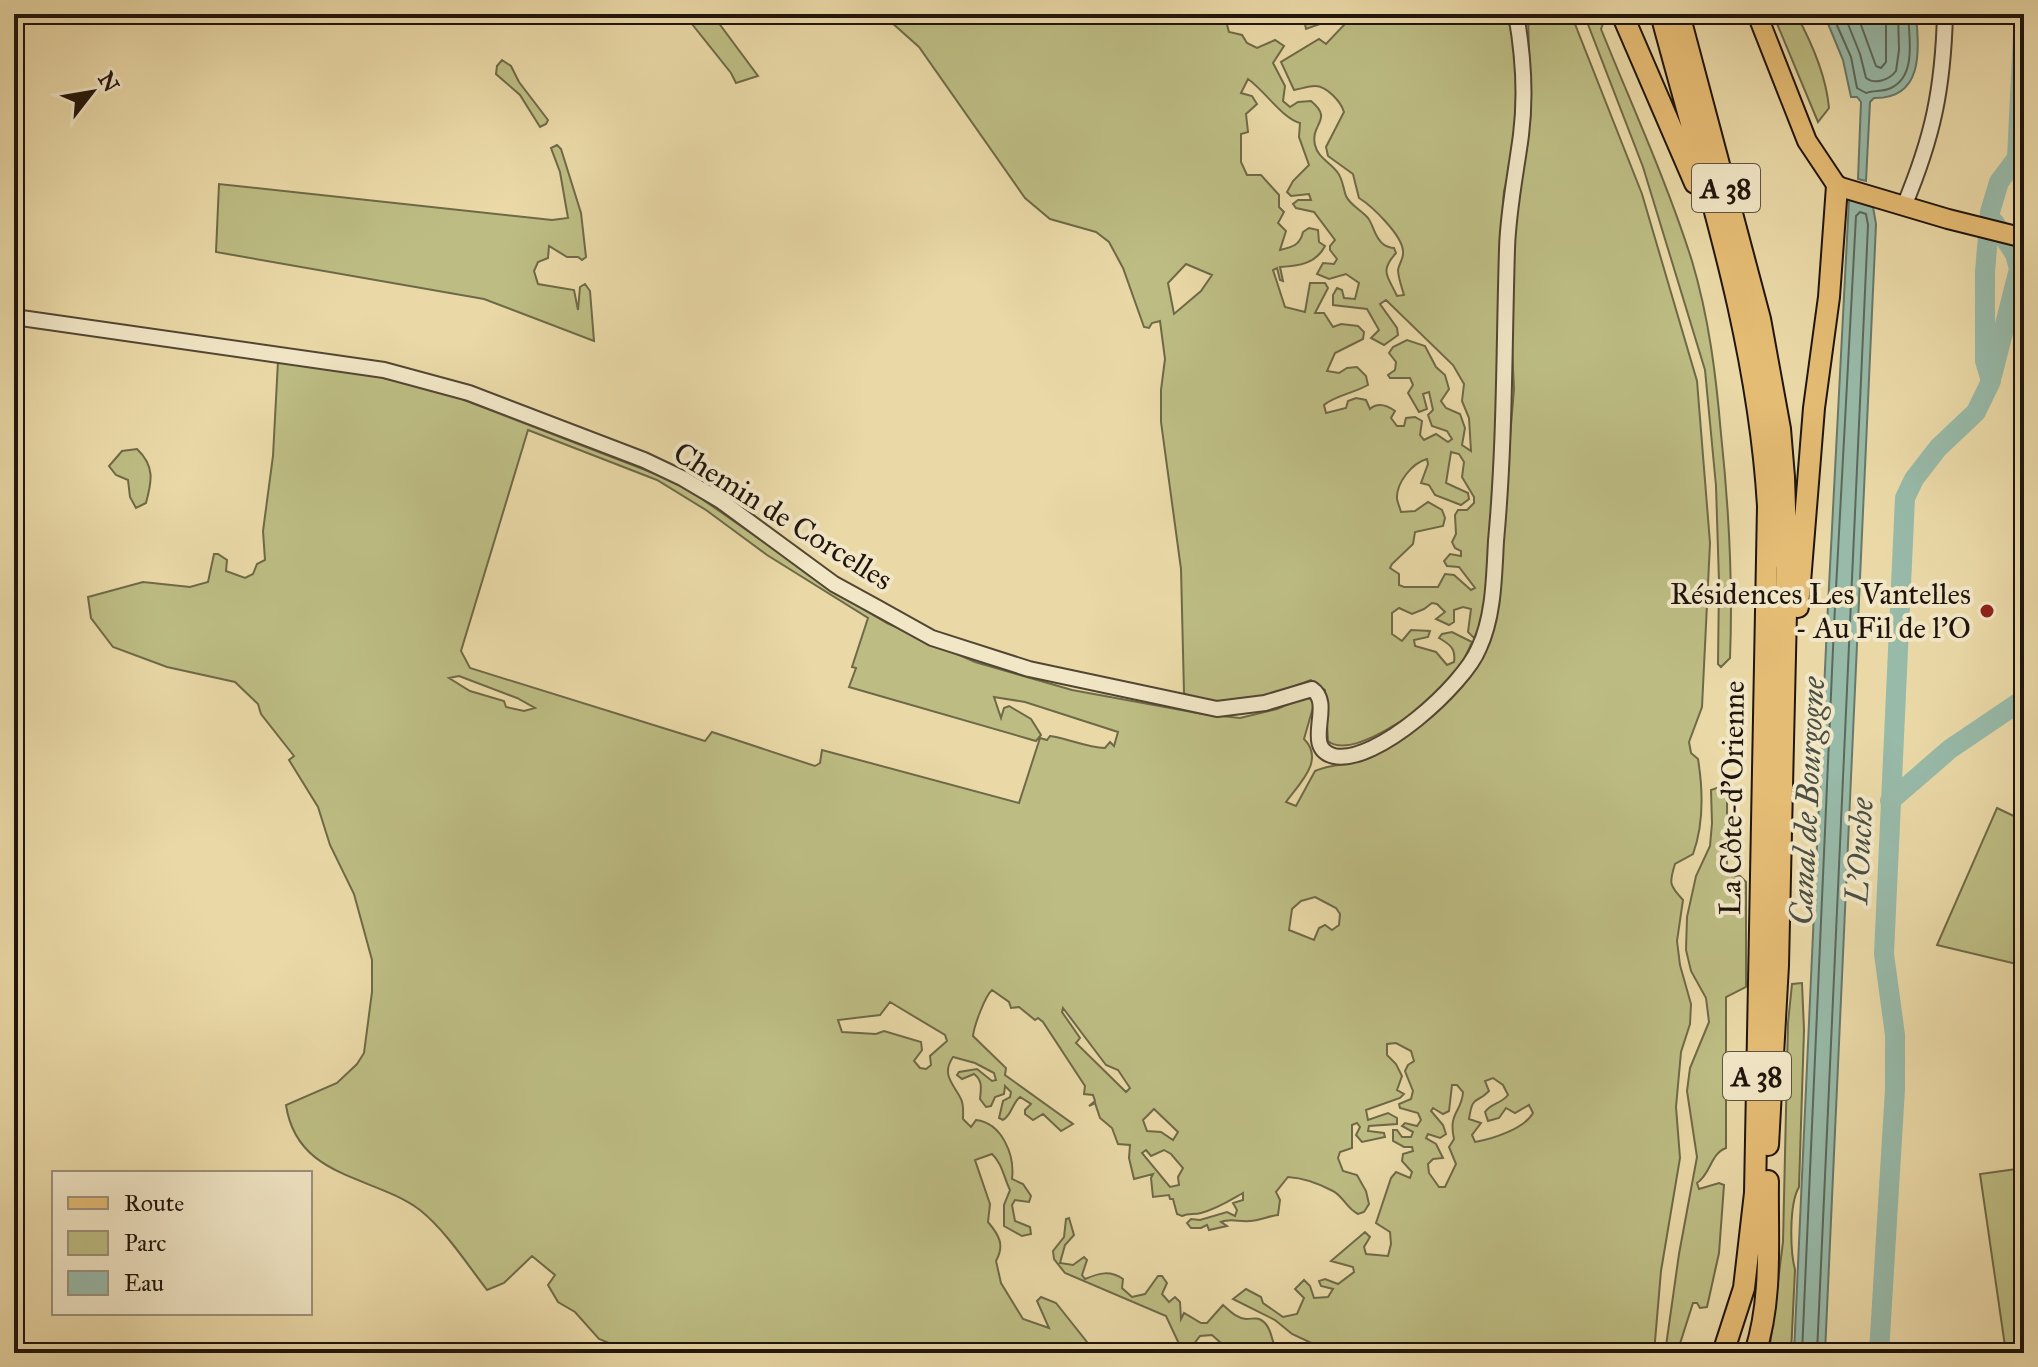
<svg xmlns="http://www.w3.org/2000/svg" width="2038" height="1367" viewBox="0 0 2038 1367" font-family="'IM FELL Great Primer',serif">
	<rect width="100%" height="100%" fill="#ead9a7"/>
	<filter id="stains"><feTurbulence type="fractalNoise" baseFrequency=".0025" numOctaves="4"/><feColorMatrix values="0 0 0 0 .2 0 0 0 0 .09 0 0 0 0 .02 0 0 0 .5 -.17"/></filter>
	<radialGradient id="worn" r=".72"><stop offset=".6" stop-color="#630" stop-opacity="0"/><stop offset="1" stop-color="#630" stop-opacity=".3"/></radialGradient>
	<path fill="#bdbd83" stroke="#6e6948" stroke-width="2" fill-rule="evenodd" d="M684,14H712L758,76L736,83L731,73Z
		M882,14H1232L1233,18L1226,21L1229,32L1242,35L1247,43L1257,48L1275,40L1284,46L1273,63L1285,86L1283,101L1290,107L1298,102L1311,101C1334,120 1310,123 1315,145C1318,158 1330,162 1338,173C1343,180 1343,188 1346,196C1350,205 1361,210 1368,218C1374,226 1374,237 1383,244C1385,246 1391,248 1394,248L1396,253C1379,272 1388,276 1397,296L1404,295C1402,288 1398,277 1398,270C1399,263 1404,259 1403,251C1402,235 1372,206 1359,198L1353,174L1328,156L1326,147L1344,112C1341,102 1327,86 1315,86C1309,86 1300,89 1294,90L1281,62L1319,39L1326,44L1345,24L1328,21L1306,29L1305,24L1327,14H1507L1516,52L1517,108L1515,150L1504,191L1500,245L1497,446L1484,621L1474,638L1468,632L1471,609L1463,607L1454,610V622L1449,625L1436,619L1445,612L1437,604L1432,603L1424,609L1412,614L1399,608L1392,613V634L1402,641L1411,630L1430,631L1428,637L1414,640L1415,646L1436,652L1447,665L1454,662C1456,649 1451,645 1439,638L1442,634L1452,632L1472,642C1465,659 1456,676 1442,689C1424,708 1351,761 1328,741L1325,690L1311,680C1280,691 1214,718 1184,693L1181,569L1161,422V390L1165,359L1160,321L1152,323L1149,328L1144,327L1123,268L1109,242L1096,232L1050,219L1025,198L919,47ZM1248,79C1265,91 1282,118 1300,123L1299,137L1309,165L1293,181L1287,192L1291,196L1309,194L1311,200H1298L1293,204L1296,208L1314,212L1335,240L1330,246V250L1337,259L1334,264L1323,263L1317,274L1329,279L1346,274L1359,283L1355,299L1344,298L1342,290L1337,288L1333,295V305L1367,309L1379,330L1371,338L1384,345L1398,335L1397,328L1380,304L1386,300L1453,365L1464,384L1462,401L1469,418L1471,451L1462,445L1465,428L1460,414L1446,408L1441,401L1449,389L1445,375L1436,367L1425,346L1407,340L1393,347L1389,353L1396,362L1395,370L1388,375L1390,378H1410L1413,385L1408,393L1419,412L1427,409L1423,394L1429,392L1433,410L1428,415L1432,426L1447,431L1452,439L1448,442L1436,434L1424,440L1420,435L1422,421L1415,417L1406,418L1404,426H1397L1391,418L1395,411C1388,406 1378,402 1370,409L1366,400L1356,398L1348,401L1346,408L1326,413L1324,405C1334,396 1354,393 1368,385L1366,376L1357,367L1347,368L1339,373L1327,371L1335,353L1363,339L1364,332L1358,326L1341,324L1333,327L1324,313H1315L1328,288L1325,283H1310L1305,312L1285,307L1273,270L1277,268L1280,280L1283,281L1280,267C1298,266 1316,264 1325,246L1319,242L1318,230L1309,228L1303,232C1300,245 1293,247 1280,250L1286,231L1278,223L1284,212L1279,207V195L1261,175H1247L1241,162V134L1248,132L1246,114L1257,104L1252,96L1241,93ZM1186,264L1212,275L1201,291L1174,314L1168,283ZM1451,452L1459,454L1464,462L1462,477L1474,497V503L1467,510H1458L1455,515L1456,534L1452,542L1455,548L1461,551V556L1450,554L1444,561L1447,566L1459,567L1475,588L1471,590L1454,575L1445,574L1438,587H1404L1399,585V574L1390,568L1392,564L1413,544L1415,532L1443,526L1445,518L1442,510L1428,502L1415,511L1401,512C1400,508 1398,504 1397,499C1396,483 1412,463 1427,459L1428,464L1421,483L1429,485L1435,495L1461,505L1469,499L1468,493L1446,483Z
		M1528,14H1571L1642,194L1697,381L1710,543L1702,707L1689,742L1691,753L1698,759C1703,790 1704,824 1693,854L1675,864C1669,883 1669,885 1683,900L1677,941L1680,965L1691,1004L1690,1024L1681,1052L1676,1107L1680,1158L1661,1271L1654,1353H1347L1346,1349L1335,1347L1324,1349L1292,1334L1275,1320L1233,1299L1246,1289L1261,1297L1263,1303L1283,1317L1297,1314L1304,1298L1295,1289L1304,1280L1310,1286L1314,1298L1328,1297L1333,1289L1321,1286L1319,1281L1325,1279L1338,1284L1354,1272L1353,1267L1331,1261L1365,1232L1370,1237L1364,1247L1366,1254L1388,1256L1391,1244L1390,1232L1376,1223L1391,1178L1396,1172L1410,1178L1412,1172L1402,1161L1403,1154L1413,1151L1412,1147H1404L1393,1141V1130H1397L1402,1137H1411L1413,1132L1402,1126L1405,1123L1417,1126L1421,1120L1418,1113L1400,1108L1399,1104L1411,1099L1413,1091L1405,1071L1408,1065L1414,1061L1411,1051L1396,1043L1387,1044V1055L1396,1064L1402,1076L1397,1090L1404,1094L1400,1098L1366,1110L1368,1120L1388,1113L1397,1118V1124L1369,1126L1368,1131L1384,1133L1385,1137L1362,1142L1356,1135L1360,1127L1357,1123L1352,1125V1148L1340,1152L1338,1158L1343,1171L1357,1175L1366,1191L1369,1204L1364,1212L1358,1214C1347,1209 1343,1196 1333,1191C1318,1183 1304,1178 1288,1177L1276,1192L1280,1200L1278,1215C1269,1216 1258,1221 1250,1221C1239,1222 1230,1218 1221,1222L1227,1226L1209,1230L1207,1225L1201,1228H1191L1187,1223L1191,1219L1200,1220L1227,1212L1235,1216L1237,1210L1233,1203L1243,1200V1193C1229,1201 1217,1209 1201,1213C1194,1215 1189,1213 1182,1216L1177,1214L1173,1199H1170L1169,1195L1153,1197L1151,1178L1153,1174L1134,1179L1129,1158L1130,1145L1118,1144L1112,1128L1100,1118L1095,1103L1089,1106L1095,1101L1093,1095L1084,1094L1085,1086L1043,1022L1038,1018L1035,1020L1019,1007L1011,1008L1009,1002L992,990C985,996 974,1026 973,1036L1006,1068L1005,1075L1073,1124L1061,1131L1043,1114L1033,1120L1025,1114V1110L1031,1104L1020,1097C1012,1103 1012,1115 1003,1120L999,1118L1003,1101L1010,1097L1011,1092L1005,1086L1004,1094L995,1097L991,1106L986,1107L980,1099C981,1088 983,1081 974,1074L962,1079L957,1075L959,1072L977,1069L992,1081L996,1080L994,1073L975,1063L953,1057C941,1075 953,1083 961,1099C964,1105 963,1112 963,1119L971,1127L976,1120C1002,1123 1015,1155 1012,1179L1023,1184L1031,1196L1029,1202L1015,1200L1012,1205L1015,1221L1030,1227L1031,1234L1022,1236L1004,1226V1205L1010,1190C1004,1178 1002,1163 992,1154L975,1160L990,1204L988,1222C999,1235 1005,1245 996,1261L1001,1283L1023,1319L1049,1328L1037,1301L1041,1297L1056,1303L1095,1352L1107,1351L1109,1353H620L614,1345L599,1339L575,1312L558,1302L548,1285L555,1275L532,1256L504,1283L487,1290C467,1264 446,1231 420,1210C373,1175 297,1179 286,1105L337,1083L357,1064L364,1053L372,992V960L354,894L330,845L318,807L289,760L294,756L261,714L258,704L235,682L167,667L113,647L91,618L88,597L143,582L190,587L208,582L214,554H218L227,560L226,571L245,578L253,574L257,564L265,560L263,531L273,456L278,361L380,377L446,393L679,483L846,599L887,623L975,662L1072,690L1203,714L1240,718L1277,709L1305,697L1311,699L1314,704L1304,739C1325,760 1300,783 1286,802L1296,806L1315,771C1330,764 1348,765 1364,760C1375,757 1386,748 1396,742C1448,710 1474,675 1495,619L1514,389L1511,328L1515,216L1528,141L1530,90ZM528,430L657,480L706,510L767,555L868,618L852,667L856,668L849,687L1036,741L1041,735L1031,719L1009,706L1004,708L1001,718L994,697L1025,702L1118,732L1114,746L1110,742L1105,748C1085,747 1070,739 1050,736L1047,740L1040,738L1019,803L822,750L820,763L815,766L712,732L705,741L470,668L461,651ZM459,676L517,698L535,708L524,711L506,707L504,701L470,691L449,678ZM1315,897L1336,908L1340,914L1339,925L1332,930L1325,925L1319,928L1314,940L1289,930L1292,909L1301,901ZM890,1002L945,1035L947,1041L930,1056L931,1065L926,1069L920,1068L914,1061L922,1050L921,1042L884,1031L876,1034L842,1032L838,1020L880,1015ZM1063,1008L1106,1065L1118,1070L1130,1088L1126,1092L1076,1043L1080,1038L1062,1012ZM1493,1078L1503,1085L1508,1095C1501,1104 1491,1103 1485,1112L1488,1121L1499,1118L1506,1108L1515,1113L1529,1105L1533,1113C1524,1129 1492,1139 1475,1142L1472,1135L1481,1123L1469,1119C1473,1093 1476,1105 1489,1091L1485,1081ZM1452,1085H1457L1463,1092C1462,1112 1448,1112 1454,1139L1449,1147L1456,1164L1445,1187H1439L1429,1173L1428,1164L1433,1159L1443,1158L1436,1144L1426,1138L1428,1134L1440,1138L1446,1134L1443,1125L1431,1111L1433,1108L1443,1114L1449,1111ZM1154,1109L1178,1132L1173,1140L1161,1132L1147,1131L1143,1120ZM1146,1150L1151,1156L1164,1150L1171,1154L1183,1168L1178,1177L1179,1185L1170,1187L1142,1153Z
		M1584,14H1601L1603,24L1601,29C1632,106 1667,182 1692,261C1709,318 1716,375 1721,434C1729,509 1733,583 1730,658L1721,667L1718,664L1719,582L1716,486L1705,370L1643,167Z
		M1773,14H1796C1812,43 1826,75 1829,108L1818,122Z
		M502,60L511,66L519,82L548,120L546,124L540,127L520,95L496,74L497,66Z
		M557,145L561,149L581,213L586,257L582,260L578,257H567L549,246L548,258L538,262L534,271L538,284L574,290L578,310L580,287L585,284L590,291L594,341L484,299L216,252L219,184L552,220L568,218L560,172L551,148Z
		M137,449C155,466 152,481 146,503L136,508L130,497L128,480L116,475L109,466L122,451Z
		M1720,787L1727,792V875L1740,876L1746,882V987L1726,997V1148C1710,1154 1711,1174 1697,1183L1699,1189L1719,1183L1724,1185L1719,1253L1707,1307L1700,1308L1697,1303H1693L1677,1353H1665L1679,1254L1697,1157L1687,1091L1690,1068L1709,1022L1706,998L1691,971L1686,950L1687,917L1696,876L1710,846L1712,823L1711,790Z
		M1997,808L2022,820L2024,818V1020L2021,965L1937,945Z
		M1802,983L1804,1030L1799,1187C1789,1204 1790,1250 1795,1270L1791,1353H1769L1783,1242L1788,1023L1792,984Z
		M2024,1168V1353H2006L1980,1174Z
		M1069,1218L1074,1235L1065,1245L1060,1263L1073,1265L1084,1257L1087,1260L1082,1275L1085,1279C1099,1273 1110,1270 1123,1279L1122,1288L1132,1297L1145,1294L1158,1276H1162L1167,1283L1162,1294L1169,1302L1175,1297L1180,1302L1181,1319L1184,1313L1201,1323H1207L1223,1305C1230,1311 1236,1318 1246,1319C1255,1319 1258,1316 1265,1323C1274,1333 1270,1344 1280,1353H1232L1212,1335L1200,1336L1190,1349L1180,1346L1166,1316L1065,1273L1054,1259L1053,1251L1064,1237L1066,1219Z"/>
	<path fill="#98baa9" stroke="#68786a" stroke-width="2" d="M1824,14H1916C1919,50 1924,99 1874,98L1870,102L1866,181L1858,179L1861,102L1857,97H1851L1843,60Z
		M1849,200L1873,207L1876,224L1825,1353H1794L1827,625Z"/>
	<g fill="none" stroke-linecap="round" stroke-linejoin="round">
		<path stroke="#5c685a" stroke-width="2" d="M1832,14L1851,57L1857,88L1866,93C1874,90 1883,92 1891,88C1917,76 1909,37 1908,14
			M1844,14L1860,54L1866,78C1875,85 1889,80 1896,71L1899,50L1898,14
			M1857,14L1876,66L1881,68L1886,62V14
			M1802,1353L1834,626L1856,216L1860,212L1866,214L1868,225L1817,1353"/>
		<path stroke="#98baa9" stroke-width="20" d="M1992,376L2019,269L2015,254L1994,222
			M1890,801L1950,749L2024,699
			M1879,1353L1895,1089V1035L1884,954L1905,498L1914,479L1938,448L1976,412L1991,381L1985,361V272L1990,212L1999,182L2017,158L2024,14"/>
		<g stroke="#524633" stroke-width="18">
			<path id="minor" d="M1904,206C1933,137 1943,89 1945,14
				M14,317L384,370L469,393L644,460L682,478L721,501L834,584L876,607L932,638L1029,669L1217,709L1265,703L1312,689C1335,704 1301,748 1334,756C1376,765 1464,685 1479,648C1494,616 1494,576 1496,541C1505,443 1504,347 1507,249C1508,211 1516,173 1521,135C1526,95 1523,53 1516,14"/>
		</g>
		<g stroke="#20150c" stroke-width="22">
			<path id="major" d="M1757,14L1807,141L1837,186L1948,219L2024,238"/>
		</g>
		<g stroke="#20150c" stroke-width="24">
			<path id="highway" d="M1622,14L1695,183
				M1661,14C1704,176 1758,337 1768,506L1755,1193L1744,1288L1723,1353
				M1679,14L1760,319L1780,429L1784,477L1787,569L1783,742L1778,965L1768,1145
				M1798,607L1814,408L1829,297L1837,186
				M1755,1353C1773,1298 1767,1237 1768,1181"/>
		</g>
		<use href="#minor" stroke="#f1e6c6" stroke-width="14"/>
		<use href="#major" stroke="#e5bc74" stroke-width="18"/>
		<use href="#highway" stroke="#e5bc74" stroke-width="20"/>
	</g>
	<circle fill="#8f2418" stroke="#f1e6c6" stroke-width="3" cx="1987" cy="611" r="8"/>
	<g text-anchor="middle" stroke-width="8" stroke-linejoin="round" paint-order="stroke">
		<g fill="#f1e6c6" stroke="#5f5444" stroke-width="2">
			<rect x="1692" y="164" width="68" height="48" rx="6"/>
			<rect x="1723" y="1052" width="68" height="48" rx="6"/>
		</g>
		<g font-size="28" font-weight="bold" fill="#20150c">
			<text x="1726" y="198">A 38</text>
			<text x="1757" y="1086">A 38</text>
		</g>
		<g font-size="30" fill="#20150c" stroke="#f1e6c6">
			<text transform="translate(783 516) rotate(32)" y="10">Chemin de Corcelles</text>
			<text transform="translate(1732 798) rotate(-89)" y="10">La Côte-d'Orienne</text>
		</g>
		<g font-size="30" fill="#20150c" stroke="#f1e6c6" text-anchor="end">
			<text x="1971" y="604">Résidences Les Vantelles<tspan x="1971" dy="34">- Au Fil de l'O</tspan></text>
		</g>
		<g font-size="32" font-style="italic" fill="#4a4f43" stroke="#f1e6c6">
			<text transform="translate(1807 801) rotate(-87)" y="11">Canal de Bourgogne</text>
			<text transform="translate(1859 851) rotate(-87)" y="11">L'Ouche</text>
		</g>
	</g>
	<rect width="2038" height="1367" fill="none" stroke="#ead9a7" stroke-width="48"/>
	<rect x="16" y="16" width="2006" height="1335" fill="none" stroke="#20150c" stroke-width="4"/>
	<rect x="24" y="24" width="1990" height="1319" fill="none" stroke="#20150c" stroke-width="2"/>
	<rect x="52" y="1171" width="260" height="144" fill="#f1e6c6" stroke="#9d927c" stroke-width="2"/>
	<rect x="68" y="1197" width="40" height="12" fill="#e5bc74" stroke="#9d927c" stroke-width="2"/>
	<text x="124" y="1211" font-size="24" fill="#20150c">Route</text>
	<rect x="68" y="1231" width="40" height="24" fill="#bdbd83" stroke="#9d927c" stroke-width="2"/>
	<text x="124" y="1251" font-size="24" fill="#20150c">Parc</text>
	<rect x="68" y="1271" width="40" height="24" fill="#98baa9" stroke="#9d927c" stroke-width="2"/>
	<text x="124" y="1291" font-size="24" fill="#20150c">Eau</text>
	<g transform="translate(92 92) rotate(59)" stroke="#f1e6c6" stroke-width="6" paint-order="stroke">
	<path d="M0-6L14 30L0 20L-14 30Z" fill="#20150c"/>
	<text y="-12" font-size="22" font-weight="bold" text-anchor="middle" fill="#20150c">N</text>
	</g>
	<rect width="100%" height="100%" filter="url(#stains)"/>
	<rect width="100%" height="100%" fill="url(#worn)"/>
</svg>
